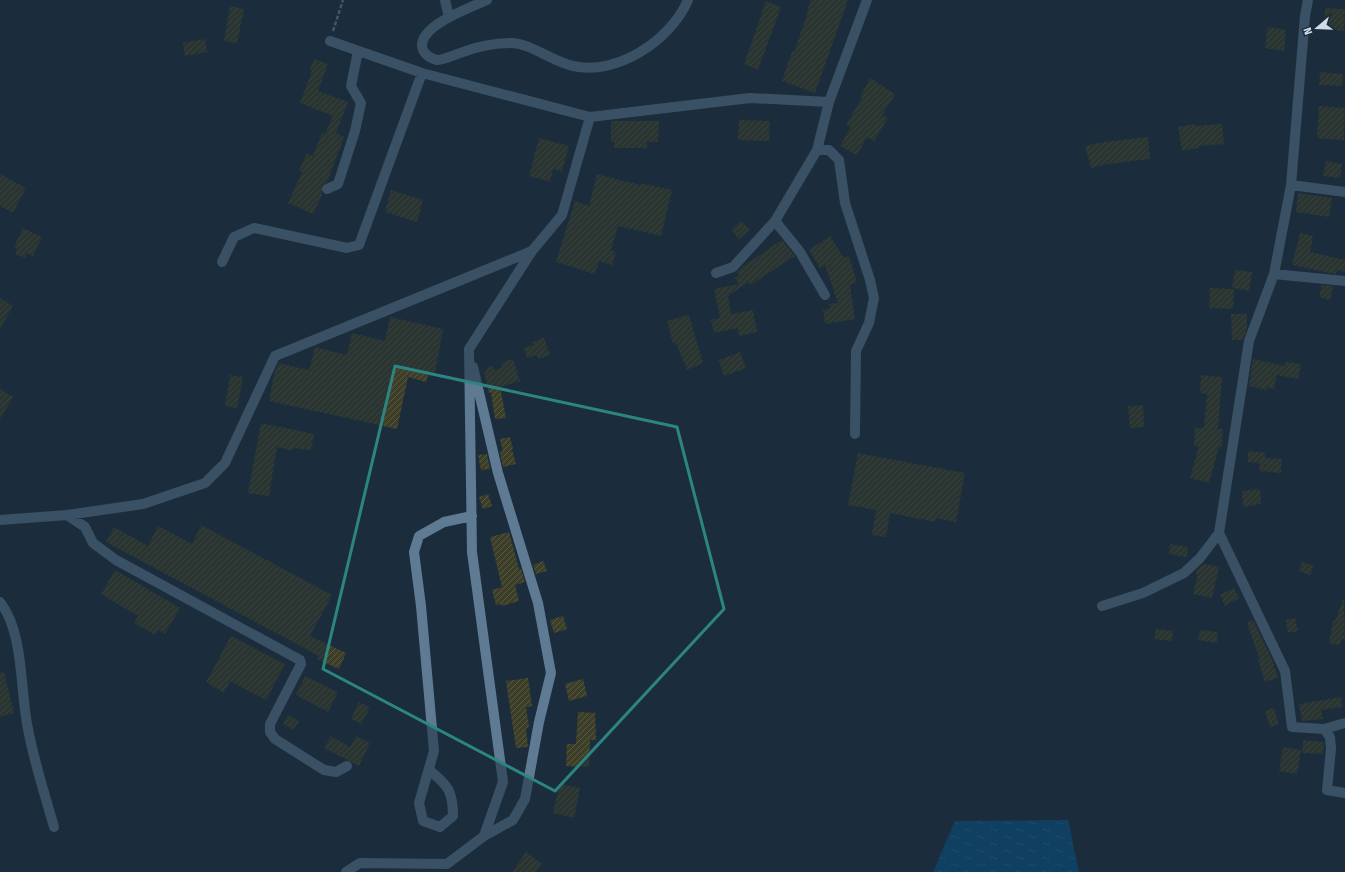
<svg xmlns="http://www.w3.org/2000/svg" width="1345" height="872" viewBox="0 0 1345 872" font-family="'Fira Sans Condensed',sans-serif">
	<defs>
		<pattern id="water-ripples" width="26" height="14" patternUnits="userSpaceOnUse"><rect width="26" height="14" fill="#03588e"/><path d="M2 4q2-2 4 0t4 0M15 11q2-2 4 0t4 0" fill="none" stroke="#276f9e"/></pattern>
		<pattern id="building-hatch" width="6" height="6" patternUnits="userSpaceOnUse"><rect width="6" height="6" fill="#3c3e27"/><path d="M-1 1l2-2M0 6l6-6M5 7l2-2" fill="none" stroke="#575946"/></pattern>
	</defs>
	<rect width="100%" height="100%" fill="#1b2d3d"/>
	<path fill="url(#water-ripples)" d="M1068,820L1079,872H933L955,821Z"/>
	<path fill="url(#building-hatch)" d="M811,0H848L815,93L782,81L792,51L794,52L808,12L807,11Z
		M766,1L781,7L758,70L744,64Z
		M230,6L244,9L237,43L224,41Z
		M1325,8L1345,9L1344,31L1324,30Z
		M1268,27L1286,30L1284,51L1265,48Z
		M205,39L207,52L185,56L183,43Z
		M314,59L328,64L318,91L348,102L336,133L344,137L327,182L322,186V195L313,214L288,203L302,172L299,170L307,153L313,156L322,133L325,134L333,116L300,103L312,71L310,70Z
		M1320,72L1343,74L1342,86L1319,85Z
		M870,78L895,94L882,115L888,118L874,141L867,137L857,155L840,146L851,127L846,125L862,98L860,97Z
		M1319,106L1345,108L1344,140L1317,138Z
		M739,120L770,121L769,141L738,140Z
		M611,121H659L658,142H647V148H614V142H611Z
		M1195,124V126L1222,124L1224,144L1199,146V148L1182,151L1178,127Z
		M1148,137L1150,159L1108,164L1091,168L1085,146L1104,142Z
		M539,138L569,146L562,171L553,169L550,182L529,176Z
		M1326,161L1342,164L1340,178L1323,176Z
		M0,174L26,188L13,213L0,206Z
		M597,174L640,185V183L672,190L661,236L618,226L611,250L616,252L612,265L599,261L595,274L556,262L575,201L589,206Z
		M391,190L423,200L417,222L385,212Z
		M1298,193L1332,198L1329,217L1296,212Z
		M741,221L750,230L739,239L731,230Z
		M23,228L42,237L33,256L27,253L25,258L15,254L17,248L14,247Z
		M1300,233L1313,236L1310,252L1345,260V272L1337,270L1336,274L1325,272L1292,265Z
		M830,236L844,258L849,256L857,283L850,285L855,319L825,324L823,310L830,309L829,304L838,303L825,265L820,268L809,250Z
		M782,240L795,256L750,285L748,282L728,296L731,314L753,310L757,332L739,336L738,328L714,333L711,320L720,318L714,289L739,284L735,278L739,276L737,272L742,267Z
		M1235,270L1252,272L1249,291L1232,288Z
		M1322,285L1333,286L1330,300L1319,297Z
		M1210,288L1234,289L1233,309L1209,308Z
		M0,298L13,306L0,329Z
		M1231,314H1247V329L1243,340H1232Z
		M689,315L703,363L687,370L676,343L673,344L667,321Z
		M390,317L443,329L435,373L429,372L426,382L408,377L397,429L269,401L274,374L279,363L309,370L315,347L347,355L352,333L385,341Z
		M544,338L550,355L538,359L537,355L527,358L524,348L534,345L532,342Z
		M740,352L746,368L724,376L719,360Z
		M513,359L520,381L500,387L506,418L495,419L491,392L489,393L484,372L487,371V368L493,366L494,370L502,368L501,363Z
		M1253,359L1285,366L1286,362L1301,364L1298,379L1277,375L1274,389L1267,387L1266,390L1249,386Z
		M230,375L243,377L237,408L225,406Z
		M1201,375L1222,377L1218,429H1223L1222,447H1219L1209,483L1190,478L1199,446H1194L1195,428H1204L1207,394L1200,393Z
		M0,389L13,397L0,419Z
		M1143,405L1144,427L1130,428L1128,406Z
		M261,423L314,434L311,450L293,448V451L277,447L269,496L248,493Z
		M510,437L513,449L507,451L512,450L516,464L503,467L500,452L503,451L500,439Z
		M1248,451L1265,453V458L1282,459L1281,473L1259,471L1260,463L1248,462Z
		M858,453L965,473L956,522L936,518L935,522L890,513L886,537L872,535L876,510L848,505Z
		M487,454L490,469L481,470L478,455Z
		M1260,489L1261,504L1243,507L1242,491Z
		M488,494L492,506L483,509L479,497Z
		M201,525L332,595L310,636L346,653L339,669L317,659L319,656L106,542L114,527L148,546L158,526L192,544Z
		M509,532L519,569H521L525,582L515,585L519,601L502,606L501,604L496,605L492,590L502,587L490,537Z
		M1170,544L1188,547L1187,557L1169,554Z
		M543,561L547,571L536,574L533,565Z
		M1302,562L1314,566L1310,575L1299,571Z
		M1204,564L1219,567L1212,598L1193,594L1198,574H1196V570Z
		M115,570L180,608L165,634L159,630L155,635L134,623L138,616L101,594Z
		M1234,588L1239,598L1225,606L1220,595Z
		M1344,597L1345,640L1341,639L1340,645L1329,643L1333,621H1335Z
		M563,616L567,629L554,633L550,620Z
		M1295,618L1298,631L1288,633L1286,620Z
		M1253,620L1273,661L1278,678L1265,682L1258,660H1260L1247,623Z
		M1156,629L1173,631L1172,641L1154,639Z
		M1200,630L1218,632L1217,643L1198,640Z
		M231,636L285,664L266,700L230,681L224,693L206,682Z
		M4,672L14,713L0,717V673Z
		M305,676L338,692L328,712L296,695Z
		M528,678L532,706L526,707L529,727L526,728L528,747L516,748L506,681Z
		M583,679L587,696L569,701L565,684Z
		M1341,697L1342,707L1321,710L1323,719L1302,721L1299,704Z
		M359,702L370,708L361,724L351,719Z
		M1274,708L1279,724L1270,727L1265,711Z
		M578,712L595,713L596,740H590L589,767L566,766L567,744H576Z
		M288,715L299,721L294,730L283,724Z
		M331,736L350,747L356,736L370,743L359,766L324,748Z
		M1303,740L1324,742L1323,754L1302,753Z
		M1283,747L1301,750L1297,774L1279,771Z
		M560,784L580,788L574,818L553,813Z
		M526,852L542,864L536,872H512Z"/>
	<g fill="none" stroke-linecap="round" stroke-linejoin="round">
		<path stroke="#768592" stroke-width="2.5" stroke-dasharray="4 2" stroke-linecap="butt" d="M333,31L343,0"/>
		<path stroke="#5f7b94" stroke-width="10" d="M445,0L449,17
			M487,0C472,7 414,27 423,50C425,55 432,59 437,60C445,60 456,54 463,52C479,46 494,43 511,43C530,43 553,62 573,66C617,76 671,40 688,0
			M1308,0L1305,16L1291,185L1274,274L1249,341L1219,533L1285,671L1292,727L1324,729L1330,737L1331,749L1327,790L1345,793
			M330,41L422,73L590,117
			M817,150H829L839,160L845,203L870,280L874,298L869,323L856,351L855,434
			M1291,185L1345,192
			M327,189L338,184L355,131L361,103L351,86L358,51
			M775,221L800,252L825,295
			M222,262L234,237L254,228L347,248L359,245L422,73
			M716,273L733,267L775,221L817,150L829,102
			M1274,274L1345,281
			M473,367L498,473L538,603L551,673L539,722L525,799L513,820L484,836
			M67,515L85,527L93,543L116,560L300,660L301,664L270,724V732L275,739L324,770L336,772L347,766
			M0,520L67,515L143,504L205,483L225,463L275,356L532,251
			M0,602C24,632 20,691 28,729C34,762 45,795 54,827
			M1102,606L1143,593L1184,573L1200,558L1219,533
			M1324,729L1345,723
			M429,770C448,785 453,791 453,816L440,827L423,821L419,803L434,751L421,606L414,552L419,536L444,522L472,516
			M346,872L360,863L447,864L484,836L503,782L472,552L469,349L532,251L562,215L590,117L750,98L829,102L867,0"/>
	</g>
	<path d="M0 0H1345V872H0ZM395,366L677,427L724,609L555,791L323,669Z" fill="#1b2d3d" fill-opacity=".55" fill-rule="evenodd"/>
	<path fill="none" stroke="#2c8580" stroke-width="3" stroke-linejoin="round" d="M395,366L677,427L724,609L555,791L323,669Z"/>
	<g transform="translate(1317 28) rotate(251)" stroke="#1b2d3d" stroke-width="3" paint-order="stroke">
	<path d="M0-3L7 15L0 10L-7 15Z" fill="#d0dbe6"/>
	<text y="-6" font-size="11" font-weight="bold" text-anchor="middle" fill="#d0dbe6">N</text>
	</g>
</svg>
